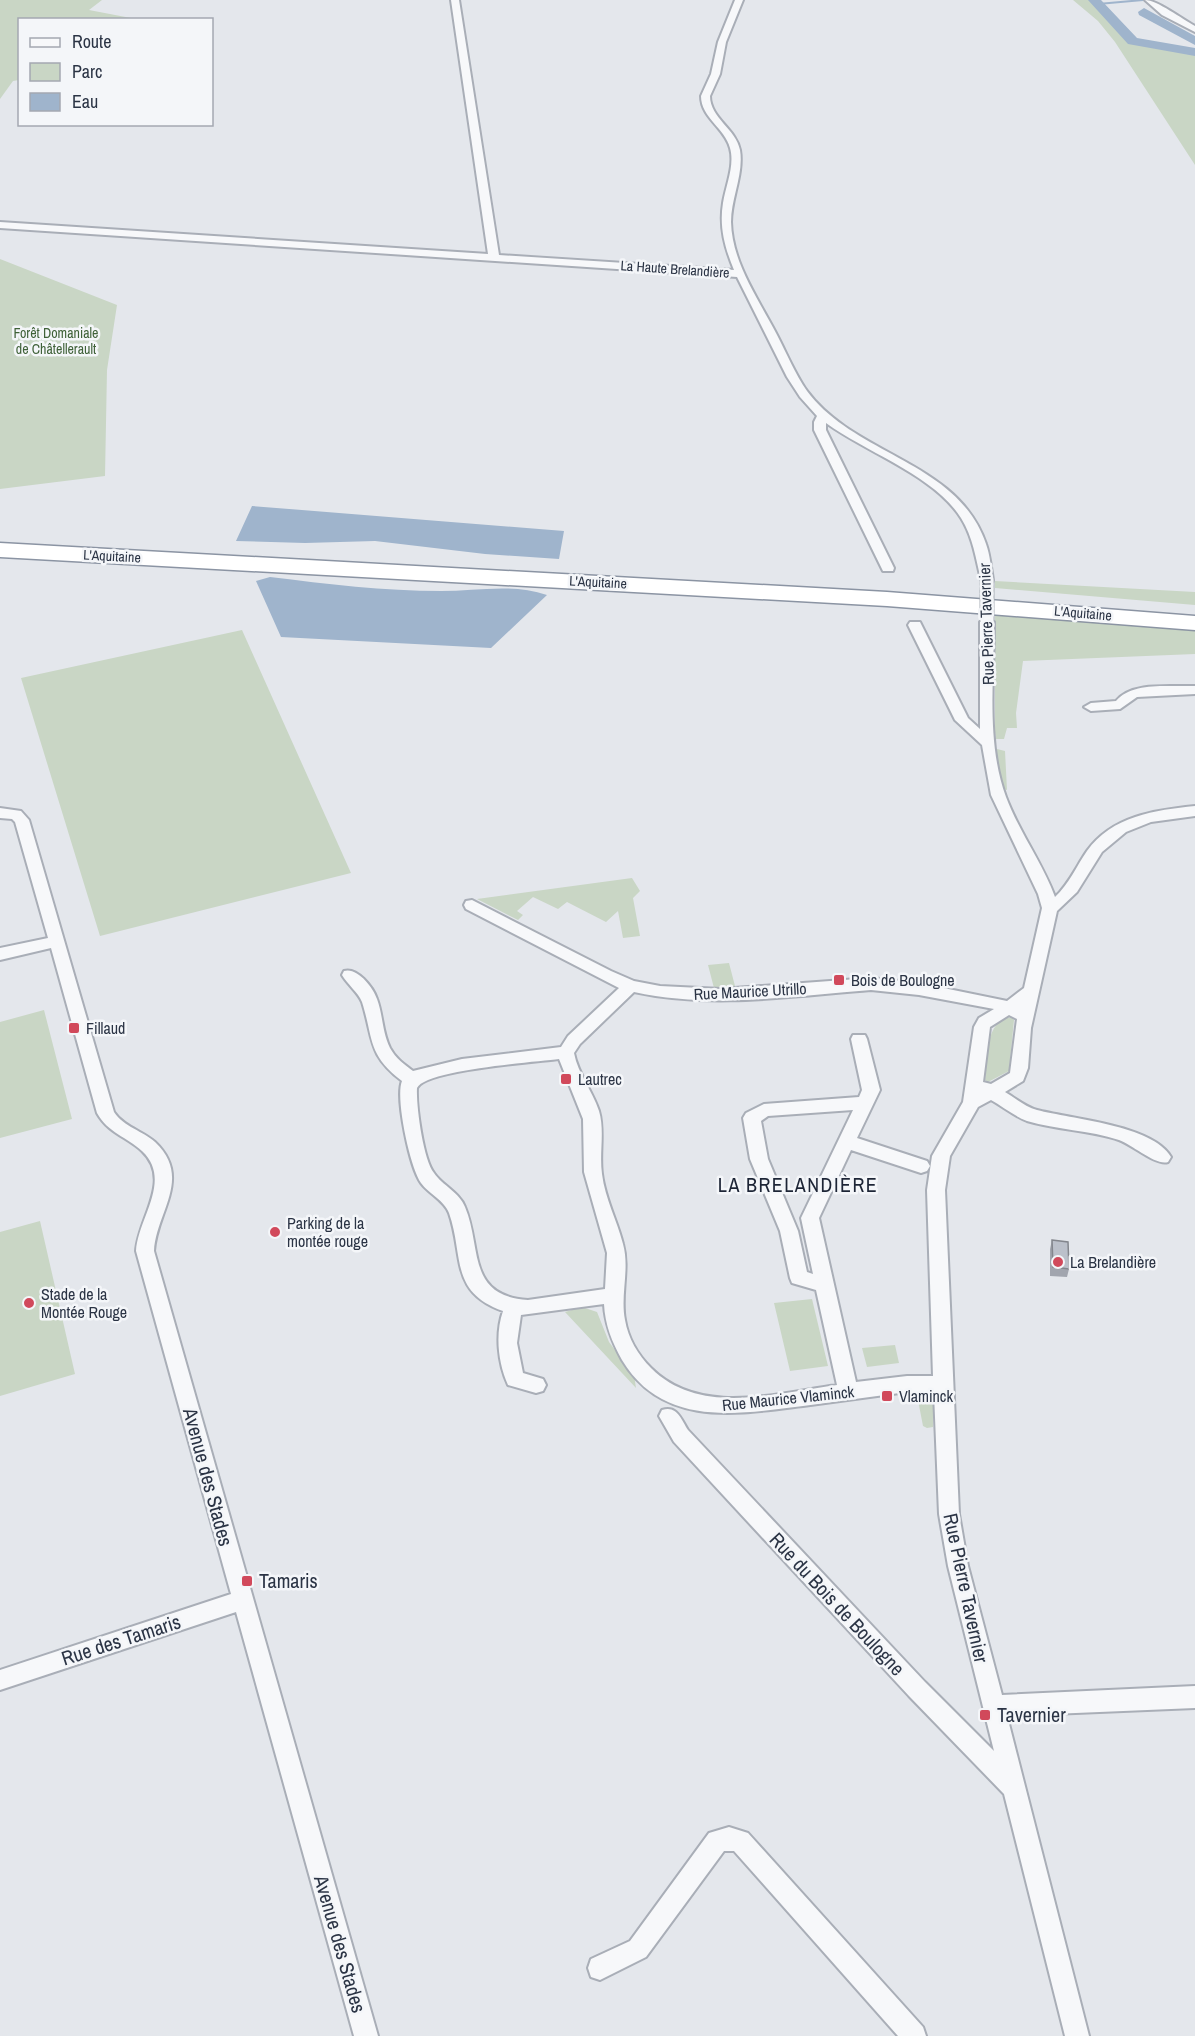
<svg xmlns="http://www.w3.org/2000/svg" width="1195" height="2036" viewBox="0 0 1195 2036" font-family="'Archivo Narrow',sans-serif">
	<rect width="100%" height="100%" fill="#e4e7ec"/>
	<path fill="#c9d6c5" d="M0,0H102L89,10L136,19L20,20L19,80L13,81L0,99Z
		M1073,0H1089L1129,42L1159,46L1195,54V165L1115,42L1098,21Z
		M0,259L117,305L107,370L105,476L0,489Z
		M995,581L1195,592V605L995,588Z
		M995,612L1195,631V654L1023,661L1016,713L1017,728H1007L1004,739H996L995,732Z
		M242,630L351,873L100,936L21,678Z
		M997,749L1005,751L1007,790L1004,789L995,751Z
		M632,878L640,891L633,898L640,936L623,938L618,911L606,922L567,902L558,909L533,897L517,911L523,915L518,920L477,899Z
		M729,963L735,986L714,988L708,965Z
		M44,1010L72,1119L0,1138V1022Z
		M1012,1017L1014,1020L1009,1071L988,1082L985,1080C988,1058 984,1020 1012,1017Z
		M40,1221L75,1374L0,1396V1232Z
		M812,1299L828,1366L790,1371L774,1303Z
		M582,1307L597,1312L609,1342L634,1375L636,1388L565,1312Z
		M895,1345L899,1363L867,1367L862,1348Z
		M917,1395L927,1399L933,1405V1427L927,1428L923,1426Z"/>
	<path fill="#9fb4cc" d="M252,506L564,531L559,559L485,554L375,541L305,543L236,541Z
		M270,577C327,584 384,591 441,591C476,591 513,583 547,595L491,648L281,637L256,581Z"/>
	<g fill="none" stroke-linecap="round" stroke-linejoin="round">
		<path stroke="#9fb4cc" stroke-width="2" d="M1098,4L1143,0"/>
		<path fill="#9fb4cc" fill-rule="evenodd" d="M1088,0H1101L1137,38L1195,48V56L1128,44Z
			M1144,8L1195,36V45L1139,15L1138,12Z"/>
		<g stroke="#a9aeb7" stroke-width="4">
			<path id="minor" d="M451,0H459L499,255L734,270C725,248 719,227 723,203C726,185 735,165 730,148C725,128 701,118 701,96L711,74L718,42L735,0H743L726,42L720,74L710,96C710,118 736,129 740,150C744,174 731,198 731,222C732,263 759,300 777,335C787,354 795,374 807,391C855,456 958,461 986,544C990,555 991,568 993,580L992,583H982L981,580C976,559 973,537 961,518C934,475 867,453 826,423V430L894,568L893,571H883L814,430V422L817,416L800,397L787,377L737,277L0,228V222L488,254Z
				M1145,0C1157,0 1182,19 1195,26V32L1162,15Z
				M987,618L994,622C994,679 986,743 1006,797C1019,832 1042,862 1055,897C1069,884 1076,867 1087,851C1112,816 1155,810 1195,806V816L1151,822L1126,832L1102,852L1077,892L1057,911L1031,1028L1028,1068L1023,1081L1005,1092C1015,1098 1026,1107 1037,1110C1071,1119 1153,1125 1171,1157L1168,1162C1156,1166 1133,1145 1119,1140C1089,1130 1057,1130 1027,1121C1014,1116 1002,1106 991,1100L978,1107L950,1156L945,1190L959,1514L968,1566L1002,1695L1195,1686V1708L1007,1716L1089,2036H1065L1004,1794L909,1696L674,1442L659,1416L662,1410C677,1405 681,1419 688,1430L925,1682L994,1751L948,1566L939,1514L934,1393L907,1392C872,1397 838,1401 803,1406C737,1414 663,1428 622,1360C612,1342 605,1325 604,1304L521,1315L517,1343L523,1373L543,1379L546,1385L543,1391L536,1393L508,1385C498,1363 495,1334 503,1311C449,1292 464,1255 449,1213C445,1201 428,1193 421,1183C410,1168 395,1097 402,1081C367,1054 374,1040 362,1002C358,992 347,984 342,975L344,971C357,967 373,987 377,999C383,1015 382,1032 390,1048C396,1059 404,1064 413,1071L462,1059L561,1047L568,1036L619,988L466,909L464,905L466,901L472,900L611,971L634,981L660,986L721,989L871,978L919,983L1007,1001L1024,988L1042,908L1038,894L991,795L982,745L955,720L908,625L910,622H920L968,718L980,729V622ZM871,990L919,995L994,1009L979,1018L974,1027L963,1102L932,1156L927,1190L933,1376H907L856,1382L819,1218L851,1150L921,1173L927,1171L930,1166L927,1161L857,1138L880,1090L867,1039L865,1035H853L851,1039L862,1090L859,1097L764,1104L746,1113L743,1118L750,1159L780,1231L790,1278L792,1283L816,1290L837,1385C776,1393 700,1417 651,1368C638,1355 628,1338 625,1320C620,1295 630,1269 623,1244C617,1220 605,1199 602,1174C599,1153 605,1131 599,1111C592,1090 578,1074 574,1053L580,1044L634,992C712,1009 793,996 871,990ZM1009,1015L1017,1019L1010,1073L991,1084L983,1082L990,1027ZM559,1059L583,1119L584,1172L607,1253L605,1289L528,1300C466,1296 482,1247 465,1207C460,1193 442,1185 434,1173C423,1159 416,1105 417,1088C425,1070 535,1062 559,1059ZM853,1110L801,1218L813,1274L807,1272L798,1231L768,1159L761,1121L768,1116Z
				M1195,686V694L1137,697L1120,709L1091,711L1084,707L1091,703L1116,701C1132,681 1171,687 1195,686Z
				M0,808L21,811L29,820L114,1112C124,1127 143,1131 155,1142C193,1178 156,1212 154,1251L378,2036H354L236,1612L0,1690V1670L231,1594L136,1251C138,1218 173,1180 142,1151C127,1137 108,1133 97,1113L51,948L0,960V948L48,938L15,822L12,819L0,818Z
				M729,1827L748,1833L923,2027L926,2036H898L734,1851H724L646,1957L600,1980L591,1977L588,1968L591,1959L630,1941L709,1833Z"/>
		</g>
		<g stroke="#8b94a3" stroke-width="3">
			<path id="motorway" d="M0,543L887,592L1195,616V630L887,606L0,557Z"/>
		</g>
		<use href="#minor" fill="#f7f8fa" fill-rule="evenodd"/>
		<use href="#motorway" fill="#fff" fill-rule="evenodd"/>
		<g stroke="#a9aeb7" stroke-width="15" stroke-linecap="butt">
			<path id="minor-bridge" d="M987,580V622"/>
		</g>
		<use href="#minor-bridge" stroke="#f7f8fa" stroke-width="13"/>
	</g>
	<path fill="#a1a5ae" d="M1052,1240L1069,1269L1067,1277L1050,1276V1249Z"/>
	<path fill="#bbc0ca" stroke="#83868d" stroke-width="1.5" d="M1052,1240L1068,1242L1069,1269L1053,1267Z"/>
	<g fill="#d1495b" stroke="#f4f6f9" stroke-width="2">
		<rect x="833" y="974" width="12" height="12" rx="3"/>
		<rect x="68" y="1022" width="12" height="12" rx="3"/>
		<rect x="560" y="1073" width="12" height="12" rx="3"/>
		<circle cx="275" cy="1232" r="6"/>
		<circle cx="1058" cy="1262" r="6"/>
		<circle cx="29" cy="1303" r="6"/>
		<rect x="881" y="1390" width="12" height="12" rx="3"/>
		<rect x="241" y="1575" width="12" height="12" rx="3"/>
		<rect x="979" y="1709" width="12" height="12" rx="3"/>
	</g>
	<g text-anchor="middle" stroke-width="5" stroke-linejoin="round" paint-order="stroke">
		<g font-size="14" fill="#2b3445" stroke="#f4f6f9">
			<text transform="translate(675 269) rotate(4)" y="5">La Haute Brelandière</text>
			<text transform="translate(112 556) rotate(3)" y="5">L'Aquitaine</text>
			<text transform="translate(598 582) rotate(3)" y="5">L'Aquitaine</text>
			<text transform="translate(1083 613) rotate(5)" y="5">L'Aquitaine</text>
		</g>
		<g font-size="14" fill="#3f6138" stroke="#f4f6f9">
			<text x="56" y="338">Forêt Domaniale<tspan x="56" dy="16">de Châtellerault</tspan></text>
		</g>
		<g font-size="16" fill="#2b3445" stroke="#f4f6f9">
			<text transform="translate(986 624) rotate(-92)" y="6">Rue Pierre Tavernier</text>
			<text transform="translate(750 991) rotate(-3)" y="6">Rue Maurice Utrillo</text>
			<text transform="translate(788 1398) rotate(-6)" y="6">Rue Maurice Vlaminck</text>
		</g>
		<g font-size="16" fill="#2b3445" stroke="#f4f6f9" text-anchor="start">
			<text x="851" y="986">Bois de Boulogne</text>
			<text x="86" y="1034">Fillaud</text>
			<text x="578" y="1085">Lautrec</text>
			<text x="287" y="1229">Parking de la<tspan x="287" dy="18">montée rouge</tspan></text>
			<text x="1070" y="1268">La Brelandière</text>
			<text x="41" y="1300">Stade de la<tspan x="41" dy="18">Montée Rouge</tspan></text>
			<text x="899" y="1402">Vlaminck</text>
		</g>
		<g font-size="20" letter-spacing="1.5" fill="#1d2536" stroke="#f4f6f9">
			<text x="798" y="1192">LA BRELANDIÈRE</text>
		</g>
		<g font-size="20" fill="#2b3445" stroke="#f4f6f9">
			<text transform="translate(208 1477) rotate(75)" y="7">Avenue des Stades</text>
			<text transform="translate(966 1588) rotate(78)" y="7">Rue Pierre Tavernier</text>
			<text transform="translate(837 1604) rotate(47)" y="7">Rue du Bois de Boulogne</text>
			<text transform="translate(121 1640) rotate(-18)" y="7">Rue des Tamaris</text>
			<text transform="translate(340 1944) rotate(74)" y="7">Avenue des Stades</text>
		</g>
		<g font-size="20" fill="#2b3445" stroke="#f4f6f9" text-anchor="start">
			<text x="259" y="1588">Tamaris</text>
			<text x="997" y="1722">Tavernier</text>
		</g>
	</g>
	<rect x="18" y="18" width="195" height="108" fill="#f4f6f9" stroke="#a4a8b1" stroke-width="1.5"/>
	<rect x="30" y="38" width="30" height="9" fill="#f7f8fa" stroke="#a4a8b1" stroke-width="1.5"/>
	<text x="72" y="48" font-size="18" fill="#2b3445">Route</text>
	<rect x="30" y="63" width="30" height="18" fill="#c9d6c5" stroke="#a4a8b1" stroke-width="1.5"/>
	<text x="72" y="78" font-size="18" fill="#2b3445">Parc</text>
	<rect x="30" y="93" width="30" height="18" fill="#9fb4cc" stroke="#a4a8b1" stroke-width="1.5"/>
	<text x="72" y="108" font-size="18" fill="#2b3445">Eau</text>
</svg>
